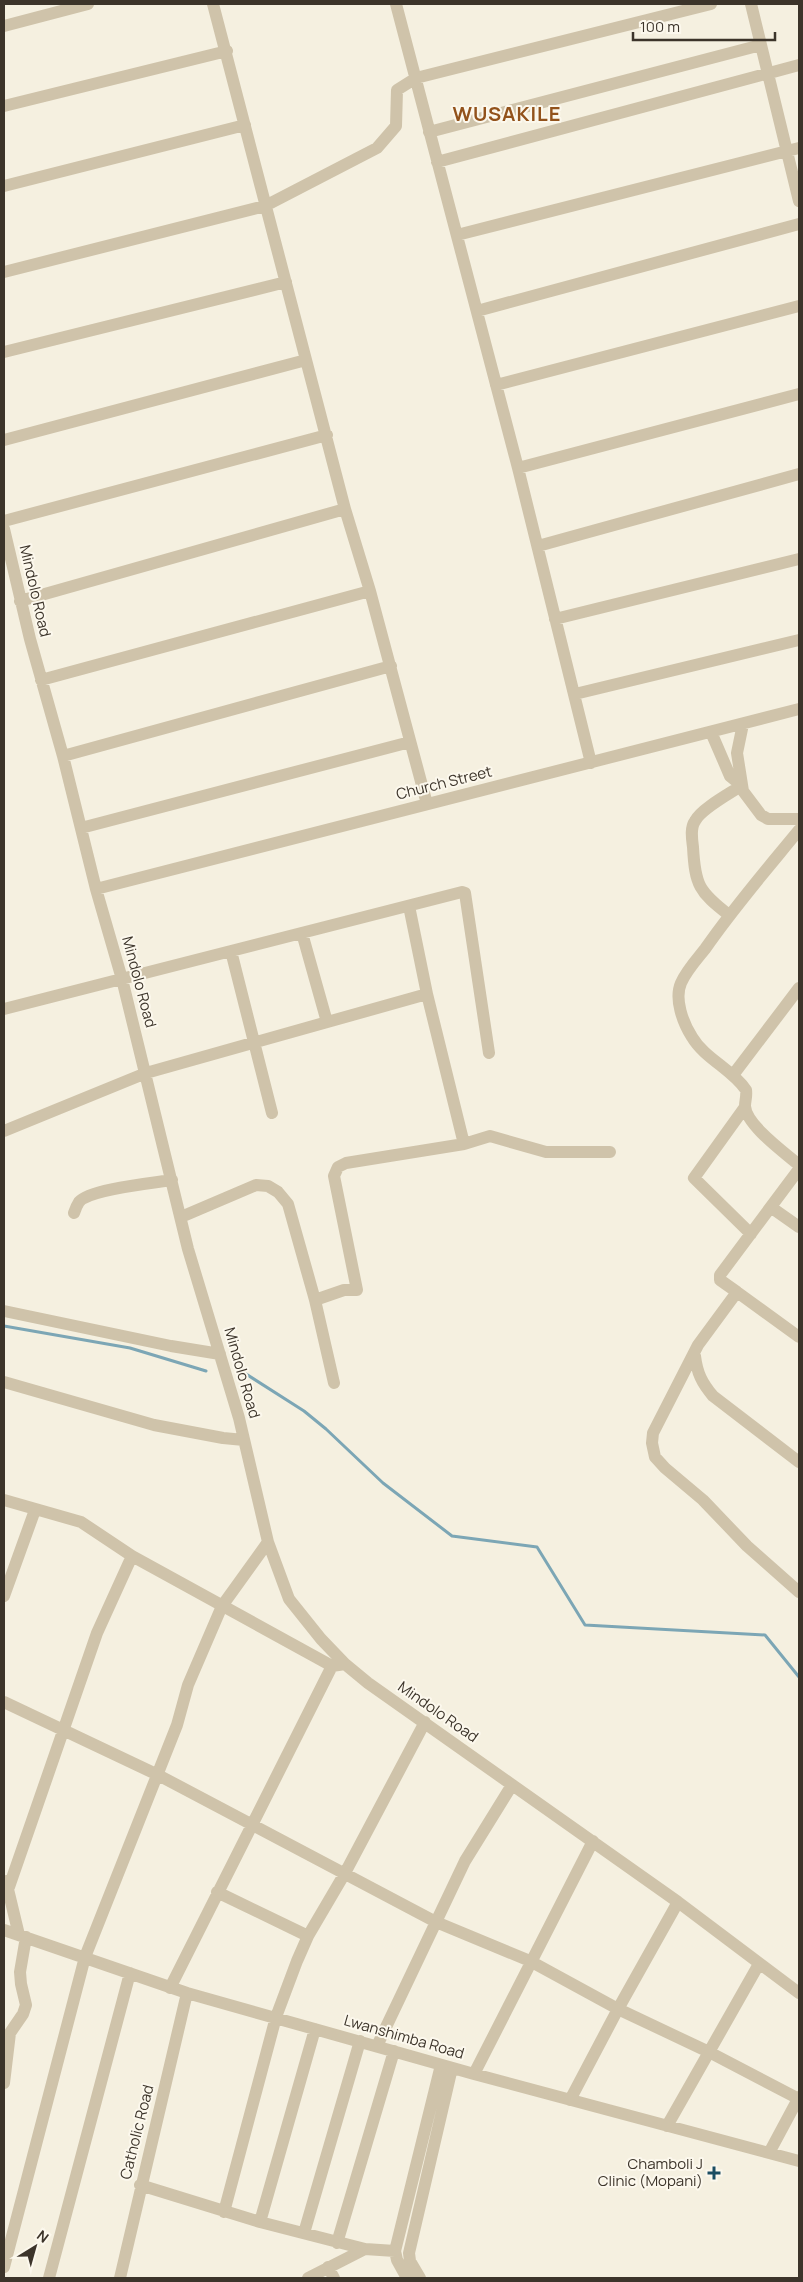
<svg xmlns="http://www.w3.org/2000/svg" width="803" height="2282" viewBox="0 0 803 2282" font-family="Manrope,sans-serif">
	<rect width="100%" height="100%" fill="#f5f0e0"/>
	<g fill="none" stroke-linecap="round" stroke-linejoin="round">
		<path stroke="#7ca6b5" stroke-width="3" d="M4,1326L130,1348L206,1371
			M235,1367L304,1411L326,1429L383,1483L452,1536L537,1547L585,1625L765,1635L799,1677"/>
		<path stroke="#cfc3aa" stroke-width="12" d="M213,4L345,509L370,591L427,804
			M396,4L518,468L591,763
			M751,4L799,201
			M4,26L88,4
			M4,106L227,51
			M429,132L761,45
			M437,162L799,65
			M4,186L245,125
			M457,235L799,148
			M4,272L265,206L377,148L396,126L397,90L416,78L711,4
			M477,311L799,224
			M4,352L286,282
			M496,385L799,306
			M4,440L306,360
			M518,468L799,394
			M4,521L327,435
			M4,529L30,639L63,756L96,889L122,979L188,1249L239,1418L268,1542L289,1599L321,1639L345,1664L368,1683L678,1902L799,1993
			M538,546L799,474
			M20,601L345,509
			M555,619L799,559
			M41,680L370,591
			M575,694L799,640
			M743,724L737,753L743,791L761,815L768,819H799
			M711,732L730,776L741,785
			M63,756L391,666
			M81,828L410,742
			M799,830C767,869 734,907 705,949C697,959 686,971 681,983C674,999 683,1023 692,1037C705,1059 732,1069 746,1090C747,1096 745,1101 745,1106C746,1125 785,1153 799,1165
			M96,889L799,709
			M729,915C699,892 695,885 693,847C692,839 690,828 695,821C701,809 729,794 741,786
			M302,933L327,1022
			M231,951L272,1113
			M427,994L464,1144L490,1136L546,1152H610
			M4,1009L462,892L465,893L489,1053
			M733,1075L799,988
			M745,1107L694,1178L751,1234
			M4,1131L146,1073L427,994L409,906
			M799,1169L720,1275V1280L737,1292L698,1345L653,1433L652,1443L655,1457L665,1468L703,1500L747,1546L799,1592
			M772,1208L799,1227
			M74,1213C75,1210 77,1205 79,1202C89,1189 154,1183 172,1180
			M181,1217L256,1185L268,1186L278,1192L288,1204L315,1300L334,1383
			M737,1292L799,1337
			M315,1300L344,1290H357L334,1176L338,1167L346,1163L464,1144
			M4,1311L171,1346L220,1354
			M695,1356C697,1373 702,1383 713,1396L799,1462
			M4,1382L154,1425L223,1438L244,1440
			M4,1500L81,1522L132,1556L332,1666L345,1664
			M4,1596L35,1510
			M4,1702L158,1775L436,1922L530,1961L618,2009L709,2052L799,2099
			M6,1881L19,1935
			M9,1887L97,1633L132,1556
			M217,1892L308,1936
			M4,1930L187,1993L474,2074L799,2161
			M170,1988L332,1666
			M377,2046L465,1861L512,1785
			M474,2074L593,1841
			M4,2083L10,2033L23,2014L26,2005L21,1984L20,1972L26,1937
			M570,2100L618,2009L678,1902
			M667,2126L759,1964
			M769,2153L799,2097
			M140,2185L260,2222L365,2249
			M224,2212L276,2017L297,1961L308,1936L345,1873L425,1722
			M260,2222L315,2029
			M304,2233L360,2041
			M337,2243L394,2051
			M4,2267L85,1957L177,1725L188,1685L222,1606L268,1542
			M328,2267L334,2278
			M49,2278L130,1973
			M120,2278L187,1993
			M308,2278L365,2249L395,2251
			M407,2278L397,2260L395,2251L441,2065
			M420,2278L410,2261L409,2253L452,2068"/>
	</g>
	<path fill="#1b4d62" stroke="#fcf8ed" stroke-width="2" d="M711.5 2165.5h5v5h5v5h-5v5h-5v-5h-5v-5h5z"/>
	<g text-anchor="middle" stroke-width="4" stroke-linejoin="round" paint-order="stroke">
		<g font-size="15" fill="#3c342a" stroke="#fcf8ed">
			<text transform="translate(35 591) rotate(77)" y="5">Mindolo Road</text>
			<text transform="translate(444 783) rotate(-14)" y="5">Church Street</text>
			<text transform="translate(139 982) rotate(75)" y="5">Mindolo Road</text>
			<text transform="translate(242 1373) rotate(74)" y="5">Mindolo Road</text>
			<text transform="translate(438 1712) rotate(35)" y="5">Mindolo Road</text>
			<text transform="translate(404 2037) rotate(16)" y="5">Lwanshimba Road</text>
			<text transform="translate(137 2132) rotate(-76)" y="5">Catholic Road</text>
		</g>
		<g font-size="15" fill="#3c342a" stroke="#fcf8ed" text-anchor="end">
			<text x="703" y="2169">Chamboli J<tspan x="703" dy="17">Clinic (Mopani)</tspan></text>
		</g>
		<g font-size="20" font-weight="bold" letter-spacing="1" fill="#92521b" stroke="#fcf8ed">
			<text x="507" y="121">WUSAKILE</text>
		</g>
	</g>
	<rect width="803" height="2282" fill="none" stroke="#3c342a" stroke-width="10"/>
	<g transform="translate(35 2247) rotate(37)" stroke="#fcf8ed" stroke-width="4" paint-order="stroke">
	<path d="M0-4L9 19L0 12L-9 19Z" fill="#3c342a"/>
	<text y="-8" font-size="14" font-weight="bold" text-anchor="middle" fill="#3c342a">N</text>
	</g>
	<path d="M633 32v8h142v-8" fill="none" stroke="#3c342a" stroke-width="2.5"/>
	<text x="640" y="32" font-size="15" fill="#3c342a" stroke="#fcf8ed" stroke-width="4" paint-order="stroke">100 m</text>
</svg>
